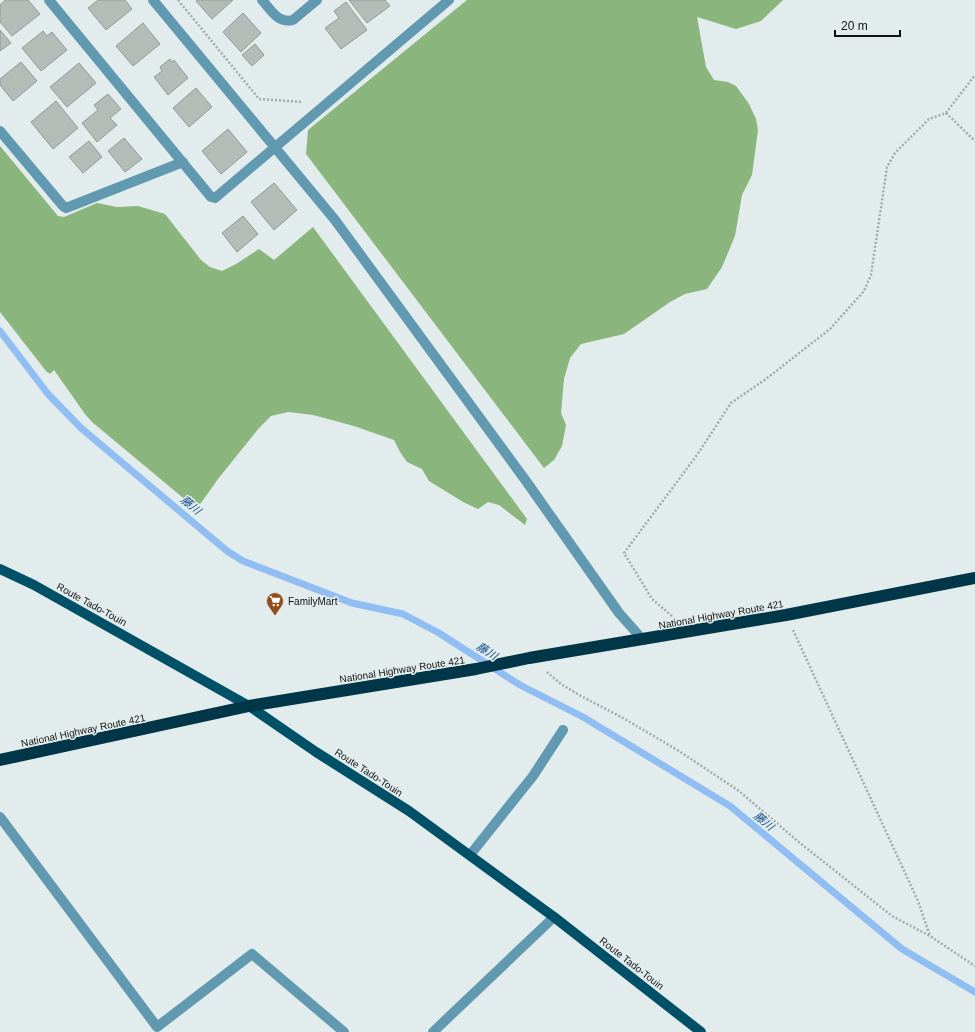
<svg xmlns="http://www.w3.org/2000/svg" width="975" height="1032" viewBox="0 0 975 1032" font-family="Arial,'Noto Sans JP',sans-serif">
	<rect width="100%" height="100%" fill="#e3ecec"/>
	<path fill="#8ab57d" d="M467,0H783L761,21L736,29L697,17L706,67L714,80L728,82L736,86L749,104L756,119L758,130L752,175L742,195L735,236L722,267L707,289L685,294L670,302L624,334L581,344L570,358L564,379L561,413L566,425L562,446L554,460L544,468L306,154L308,130Z
		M0,146L58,216L64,217L97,203L117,207L138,206L165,214L201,260L210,267L222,271L236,264L259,249L274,260L313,227L527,519L525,525L499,505L488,502L478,509L463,502L429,481L422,469L407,462L400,452L394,440L354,426L313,415L288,412L271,416L259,428L218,479L201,503L194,507L92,422L85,414L54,370L50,374L46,371L0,312Z"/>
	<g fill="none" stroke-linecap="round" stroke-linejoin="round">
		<path stroke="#90bdf2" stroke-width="7" d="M0,331L48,394L81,428L227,551L243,561L352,603L403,614L439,633L520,685L583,717L730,806L902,949L975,992"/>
	</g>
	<path fill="#b4bcb8" stroke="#929a96" d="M5,0H28L40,14L12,36L0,22V5Z
		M98,0H125L132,9L106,30L88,8Z
		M198,0H233L212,19L196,1Z
		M349,0H385L390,6L367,23Z
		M346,2L367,30L341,49L325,28L339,18L334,11Z
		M243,13L261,33L241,52L223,32Z
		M143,23L160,44L133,66L116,46Z
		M0,30L11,43L0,51Z
		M43,31L47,36L52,32L67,50L41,71L22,48Z
		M255,44L264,55L252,66L242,55Z
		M170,59L172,62L174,60L188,78L168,95L154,77L162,71L160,67Z
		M21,62L37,81L13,101L0,85V79Z
		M79,63L96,83L67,107L50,87Z
		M196,88L212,107L189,127L173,108Z
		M108,94L121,109L110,118L117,125L97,142L82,123L98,110L94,105Z
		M56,101L78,128L53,149L31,122Z
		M228,129L247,152L221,174L202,151Z
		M124,138L142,159L125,172L108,151Z
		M89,141L102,157L83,173L69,157Z
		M274,183L297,210L274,230L251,202Z
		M243,216L258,234L237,252L222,233Z"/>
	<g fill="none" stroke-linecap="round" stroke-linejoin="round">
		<path stroke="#a3aaaa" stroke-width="2.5" stroke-dasharray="2 2" stroke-linecap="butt" d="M178,0L259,99L303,102
			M946,113L975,141
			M672,616L652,599L624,553L697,455L731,403L766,379L830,329L864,291L871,275L887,167L895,153L929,119L946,113L975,75
			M793,630L918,901L930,936
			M547,672L561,684L581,696L623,718L679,751L739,791L800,843L892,916L930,936L975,966"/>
		<path stroke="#619ab0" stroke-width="10" d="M49,0L211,197L215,198L449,0
			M153,0L335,220L526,481L619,613L643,640
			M262,0C271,10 278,24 293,20L317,0
			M0,131L63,206L66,208L183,162
			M0,817L157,1027L252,954L344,1032
			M470,855L533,776L563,730
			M433,1032L554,917"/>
		<path stroke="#005167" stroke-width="10" d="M0,569L34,585L249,706L316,752L409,811L554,917L701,1032"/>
		<path stroke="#003647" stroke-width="12" d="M0,760L249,706L476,669L529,658L786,615L975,578"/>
	</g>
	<defs>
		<g id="supermarket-pin" transform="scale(0.9)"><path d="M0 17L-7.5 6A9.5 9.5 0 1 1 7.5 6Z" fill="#904d1d" stroke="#e3ecec"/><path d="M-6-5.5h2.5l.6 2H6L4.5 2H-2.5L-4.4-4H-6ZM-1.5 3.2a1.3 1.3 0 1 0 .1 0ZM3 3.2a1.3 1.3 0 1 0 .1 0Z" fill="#fff"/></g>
	</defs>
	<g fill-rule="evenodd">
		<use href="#supermarket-pin" x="275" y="601"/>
	</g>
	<g text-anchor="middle" stroke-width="3" stroke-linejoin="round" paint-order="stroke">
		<g font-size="10" fill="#0f1212" stroke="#e3ecec" text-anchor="start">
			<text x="288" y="605">FamilyMart</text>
		</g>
		<g font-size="10" fill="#0f1212" stroke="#e3ecec">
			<text transform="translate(92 604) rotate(29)" y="4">Route Tado-Touin</text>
			<text transform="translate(721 614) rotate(-10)" y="4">National Highway Route 421</text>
			<text transform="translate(402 669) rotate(-9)" y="4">National Highway Route 421</text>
			<text transform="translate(83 730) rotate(-12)" y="4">National Highway Route 421</text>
			<text transform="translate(369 772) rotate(33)" y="4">Route Tado-Touin</text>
			<text transform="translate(632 963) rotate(38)" y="4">Route Tado-Touin</text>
		</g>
		<g font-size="11" font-style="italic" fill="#0c4b8a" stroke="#e3ecec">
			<text transform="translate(191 505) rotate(40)" y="4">藤川</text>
			<text transform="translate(487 651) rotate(32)" y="4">藤川</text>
			<text transform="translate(764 821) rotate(40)" y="4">藤川</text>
		</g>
	</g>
	<path d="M835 30v6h65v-6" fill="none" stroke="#0f1212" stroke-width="2"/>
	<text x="841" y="30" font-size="12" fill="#0f1212" stroke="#e3ecec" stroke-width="3" paint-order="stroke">20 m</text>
</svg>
